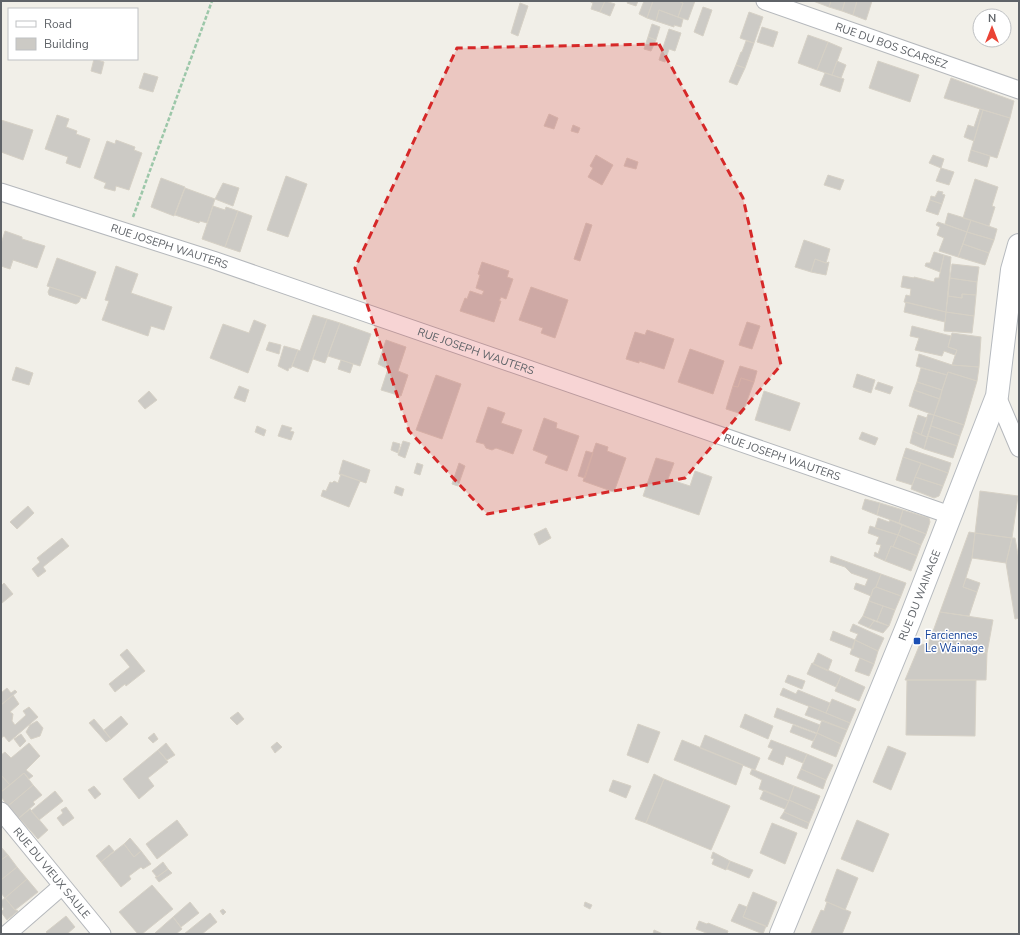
<svg xmlns="http://www.w3.org/2000/svg" width="1020" height="935" viewBox="0 0 1020 935" font-family="'Nunito Sans',sans-serif">
	<rect width="100%" height="100%" fill="#f1efe8"/>
	<path fill="#cccac5" stroke="#d6d1c6" d="M589,1H605L600,12L591,9L593,3Z
		M605,1L615,4L610,16L600,12Z
		M628,1H638L636,6L627,3Z
		M644,1H653L647,18L639,14Z
		M653,1H678L683,3L678,17L659,10L656,21L647,18Z
		M678,1H695L688,20L678,17L683,3Z
		M813,1H831L829,7Z
		M831,1H845L842,11L829,7Z
		M845,1H857L853,15L842,11Z
		M857,1H872L866,20L853,15Z
		M520,3L528,6L518,36L511,33Z
		M703,7L712,10L703,36L694,32Z
		M659,10L683,19L681,27L674,25V27L656,21Z
		M749,12L763,17L754,43L740,38Z
		M652,24L660,27L656,40L648,37Z
		M762,27L778,32L773,47L757,42Z
		M669,29L681,33L675,51L669,49L665,62L659,60Z
		M808,35L828,42L817,70L798,63Z
		M648,37L656,40L651,51L644,49Z
		M746,41L754,43L745,68L736,65L741,52H742Z
		M828,42L842,48L832,75L817,70Z
		M94,59L104,62L101,74L91,71Z
		M837,61L846,65L841,78L832,75Z
		M878,61L919,75L910,102L869,88Z
		M736,65L745,68L737,85L729,82Z
		M144,73L158,77L153,92L139,88Z
		M825,73L844,79L840,92L820,85Z
		M951,78L1014,101L1010,118L944,98Z
		M980,109L983,110L974,141L964,137L968,125L974,127Z
		M983,110L1010,118L997,158L971,150Z
		M549,114L558,118L554,129L544,126Z
		M57,115L69,119L66,127L77,131L76,134L90,139L80,168L66,163L68,157L45,149Z
		M1,120L33,130L23,160L1,152Z
		M573,125L580,128L578,133L571,131Z
		M116,140L135,147L134,150L142,153L129,190L116,186L115,191L104,188L106,183L94,178L107,141L115,144Z
		M971,150L990,156L987,167L968,161Z
		M596,155L613,165L602,185L588,177L593,168L590,166Z
		M933,155L944,159L941,168L929,163Z
		M627,158L638,162L636,169L624,166Z
		M941,168L954,172L949,185L936,181Z
		M828,175L844,180L840,190L824,185Z
		M286,176L307,184L288,237L267,230Z
		M161,178L185,187L174,216L151,207Z
		M975,179L998,187L992,206L995,207L989,226L963,218Z
		M223,183L239,188L233,206L215,199Z
		M185,188L215,199L207,223L200,221L199,223L175,215Z
		M938,191L943,192L942,194L945,195L942,204L930,200L931,196L935,197Z
		M930,200L942,204L938,215L926,211Z
		M213,206L225,210L226,207L238,211L225,247L202,239Z
		M238,211L252,216L240,252L225,247Z
		M948,213L971,220L967,232L945,224Z
		M971,220L997,229L994,240L967,232Z
		M938,222L967,232L958,257L939,251L944,238L937,235L940,227L936,225Z
		M586,223L592,225L580,261L574,259Z
		M5,231L22,237V239L45,246L37,268L13,260L10,269L1,266V244Z
		M967,232L994,240L989,253L963,244Z
		M804,240L830,249L826,263L815,259L811,272L795,267Z
		M963,244L989,253L985,265L958,257Z
		M934,252L944,255L940,272L925,266L926,263H930Z
		M944,255L951,257L946,312L904,302L906,295L910,296L911,289L901,287L903,276L914,278V277L934,282L935,278H939Z
		M57,258L96,272L86,299L47,286Z
		M815,259L826,263L829,262L826,275L811,272Z
		M482,262L509,271L507,277L513,279L506,299L501,297L499,301H501L494,322L460,311L465,298L467,299L470,291L482,295L484,291L476,288L480,275L478,274Z
		M952,264L979,267L977,282L950,278Z
		M116,266L138,274L131,293L172,307L164,330L151,326L148,336L102,320L109,301L105,300Z
		M950,278L977,282L976,295L962,294V298L948,296Z
		M50,287L81,297L79,302L76,304L49,295L48,292Z
		M531,287L568,300L555,338L541,333L543,328L519,320Z
		M962,294L976,295L974,316L946,312L948,296L962,298Z
		M906,302L946,312L945,322L904,312Z
		M946,312L974,316L972,333L944,331Z
		M313,315L327,319L308,372L292,366L298,350L300,351Z
		M327,319L340,323L325,363L313,359Z
		M254,320L266,325L248,373L210,358L223,324L249,333Z
		M747,322L760,326L752,349L739,345Z
		M340,323L371,334L360,366L328,356Z
		M912,326L951,336L948,347L957,350L955,355L944,351L942,356L915,350L919,338L910,336Z
		M647,330L674,339L664,369L639,361V363L626,359L635,332L645,335Z
		M952,333L981,337L979,367L952,365L957,350L948,347Z
		M386,340L406,347L398,371L408,375L401,396L381,390L388,369L378,364Z
		M269,342L281,345L279,354L266,350Z
		M284,346L298,350L291,368H289L288,371L278,366Z
		M690,349L724,361L713,394L678,382Z
		M919,354L952,365L979,367L977,381L948,372L947,375L916,366Z
		M341,360L353,364L350,373L338,369Z
		M740,366L757,371L754,382L741,378L738,387L733,386Z
		M16,367L33,373L29,385L12,380Z
		M921,368L947,375L942,390L917,382Z
		M948,372L977,381L964,425L934,415Z
		M857,374L875,380L871,393L853,387Z
		M436,375L461,384L442,439L416,430Z
		M741,378L754,382L742,414L726,409L733,386L738,387Z
		M878,382L893,387L890,394L875,389Z
		M917,382L942,390L940,399L914,390Z
		M239,386L249,390L245,402L234,398Z
		M914,390L940,399L934,415L909,406Z
		M149,391L157,400L145,409L138,401Z
		M764,391L800,403L790,431L755,420Z
		M488,407L505,413L501,423L522,430L513,454L496,448L492,450L486,448L484,444L476,442Z
		M928,414L934,415L927,437L921,435Z
		M918,415L927,418L921,435L913,431Z
		M934,415L964,425L960,436L931,426Z
		M544,418L557,423L556,428L579,436L567,471L545,463L548,456L533,450Z
		M282,425L292,428L290,431L294,432L291,440L278,436Z
		M257,426L266,430L264,436L255,432Z
		M931,426L960,436L957,446L928,436Z
		M913,431L927,437L924,449L910,443Z
		M862,432L878,438L875,445L859,439Z
		M928,436L957,446L953,458L924,449Z
		M403,441L410,443L405,458L398,455Z
		M393,442L400,444L398,453L391,450Z
		M596,443L608,447L607,451L626,458L614,492L583,481Z
		M906,448L951,463L948,473L903,457Z
		M586,451L593,453L585,478L578,476Z
		M903,457L921,463L912,485L896,480Z
		M656,458L674,463L668,479L690,486L695,471L712,477L699,515L643,496Z
		M343,460L370,470L366,483L339,474Z
		M417,463L423,465L420,475L414,473Z
		M459,463L465,466L458,486L452,484Z
		M921,463L948,473L943,486L915,477Z
		M341,474L360,481L349,507L321,496L323,490L326,491L330,482L332,483L334,481L338,483Z
		M915,477L943,486L939,496L934,498L911,489Z
		M396,486L404,489L402,496L394,493Z
		M980,491L1018,496L1012,538L975,533Z
		M865,499L880,503L877,515L862,509Z
		M880,503L903,510L899,523L877,515Z
		M28,506L34,513L17,529L10,522Z
		M903,510L929,518L930,522L926,534L899,523Z
		M878,518L889,522L890,520L902,525L898,535L875,528Z
		M902,525L926,534L921,545L898,535Z
		M870,526L898,535L893,547L891,546L885,561L874,556L875,552L878,554L881,545L876,544L879,537L868,533Z
		M546,528L551,538L539,545L534,534Z
		M969,532L975,533L972,558L963,587L977,592L969,616L940,612Z
		M975,533L1012,538L1006,563L972,558Z
		M898,535L921,545L917,556L893,547Z
		M62,538L69,546L43,567L46,571L38,577L32,569L40,562L37,558Z
		M1012,538H1015L1019,560V618L1015,619L1006,563Z
		M891,546L917,556L911,571L885,561Z
		M831,556L881,574L876,587L873,589L871,596L854,589L856,583L865,586L868,579L851,573L845,567L830,562Z
		M881,574L906,583L901,596L876,587Z
		M966,578L980,583L977,592L963,587Z
		M4,583L13,594L2,603L1,601V586Z
		M876,587L901,596L895,610L869,601L873,589Z
		M869,601L883,606L877,621L863,616Z
		M883,606L895,610L889,626L877,621Z
		M940,612L993,620L987,653L928,645Z
		M863,616L874,621L869,628L858,623Z
		M874,621L889,626L883,633L869,628Z
		M853,624L884,638L878,651L855,640L858,634L850,631Z
		M833,631L855,640L853,649L830,640Z
		M855,640L878,651L874,664L850,654Z
		M920,644L987,653L986,680H905Z
		M127,649L145,671L126,686L125,684L115,692L109,684L130,667L120,655Z
		M818,653L832,660L828,671L813,664Z
		M860,658L874,664L869,676L855,671Z
		M812,663L841,676L836,687L807,674Z
		M788,675L805,681L802,689L785,682Z
		M841,676L865,687L859,701L835,691Z
		M907,680H976L975,736L906,735Z
		M7,688L11,693L15,690L17,692L1,705V693Z
		M783,688L796,694L798,690L830,703L826,713L780,695Z
		M13,695L19,704L10,712L13,714L12,721L15,725L26,715L23,711L29,707L38,717L9,742L4,736L1,738V705Z
		M832,699L856,709L850,723L826,713Z
		M809,706L850,723L847,730L805,715Z
		M777,708L820,725L817,733L774,717Z
		M238,712L244,719L237,725L230,718Z
		M745,714L773,726L768,739L740,727Z
		M121,716L128,724L111,739L104,730Z
		M94,719L111,739L106,742L89,723Z
		M822,720L847,730L841,744L817,733Z
		M37,721L43,728L40,736L31,739L26,732L30,725Z
		M638,724L660,732L648,763L627,755Z
		M793,725L817,734L813,741L790,732Z
		M154,733L158,739L153,743L148,738Z
		M817,733L841,744L836,757L811,747Z
		M21,734L26,741L20,747L14,739Z
		M705,735L760,758L755,770L700,748Z
		M682,740L743,765L736,785L674,760Z
		M771,740L807,754L803,763L786,756L783,765L768,759L773,749L768,747Z
		M277,742L282,747L275,753L271,747Z
		M29,743L40,756L26,770L33,776L29,779L24,773L10,785L1,775V755L5,752L11,758Z
		M166,743L175,755L167,760L158,750Z
		M888,746L906,753L891,790L873,782Z
		M158,750L168,762L148,778L154,786L139,799L123,779Z
		M807,754L833,765L826,780L801,769Z
		M752,769L794,786L789,801L759,789L762,780L750,774Z
		M801,769L826,780L823,789L797,778Z
		M24,773L33,785L8,806L1,797V792Z
		M654,774L664,779L646,823L635,819Z
		M1,775L10,785L1,792Z
		M664,779L730,806L711,850L646,823Z
		M613,780L631,786L626,798L609,791Z
		M33,785L42,795L33,802L35,804L19,818L8,806Z
		M94,786L101,794L95,799L88,790Z
		M794,786L820,796L814,811L789,800Z
		M764,790L789,801L785,809L760,799Z
		M55,791L63,801L39,820L31,811Z
		M789,800L814,811L809,823L784,812Z
		M66,807L74,818L63,826L57,818L63,813L61,810Z
		M30,809L48,830L38,839L19,818Z
		M784,812L809,823L807,829L780,818Z
		M177,820L188,835L157,859L146,844Z
		M857,820L889,834L873,872L841,859Z
		M772,823L797,833L785,864L760,853Z
		M130,838L141,851L134,857L124,844Z
		M124,844L134,857L141,851L151,864L143,869L141,867L129,876L131,879L121,887L101,862Z
		M109,845L114,851L101,862L96,856Z
		M1,847L8,855L1,860Z
		M713,852L730,861L726,870L712,864L714,859L711,858Z
		M8,855L17,867L1,880V860Z
		M730,861L753,870L749,878L727,869Z
		M163,862L168,869L157,877L152,871Z
		M17,867L27,879L5,898L1,893V880Z
		M167,868L172,873L159,882L155,877H157L168,869Z
		M837,869L858,878L845,910L825,901Z
		M27,879L38,892L15,910L5,898Z
		M152,885L173,909L142,934H138L119,912Z
		M753,892L777,902L767,927L743,917Z
		M5,898L15,910H16L18,911L7,920L1,912L4,909L1,905V901Z
		M190,902L199,913L181,927L173,917Z
		M585,902L592,905L590,909L584,906Z
		M827,902L851,912L842,934H815L811,933L821,910L824,911Z
		M739,904L747,907L743,917L766,926L763,934L731,921Z
		M223,909L226,912L223,915L220,911Z
		M210,913L217,922L202,934H184Z
		M66,916L75,927L67,934H48L46,932Z
		M173,917L182,929L176,934H155V933Z
		M699,921L707,924L708,923L728,931L727,934H709L696,929Z
		M654,930L663,934H653Z"/>
	<g fill="none" stroke-linecap="round" stroke-linejoin="round">
		<g stroke="#b5b8bc" stroke-width="19">
			<g id="street">
				<path id="s1" d="M765,1L1019,90"/>
				<path id="s2" d="M1,192L213,260L950,515"/>
				<path d="M997,396L1019,448"/>
				<path id="s3" d="M1,811L102,934"/>
				<path d="M7,934L62,886"/>
			</g>
		</g>
		<g stroke="#b6babf" stroke-width="24">
			<g id="secondary">
				<path id="s4" d="M781,934L909,622L997,396L1012,270L1019,245"/>
			</g>
		</g>
		<path stroke="#9cc7a9" stroke-width="2.5" stroke-dasharray="4 2" stroke-linecap="butt" d="M133,217L212,1"/>
		<use href="#street" stroke="#fff" stroke-width="17"/>
		<use href="#secondary" stroke="#fff" stroke-width="22"/>
	</g>
	<path fill="#d62828" fill-opacity="0.2" stroke="#d62828" stroke-width="3" stroke-dasharray="8 5" stroke-linejoin="round" d="M659,44L743,198L781,365L685,478L487,514L409,431L355,268L457,48Z"/>
	<rect fill="#1a4fb4" stroke="#fff" stroke-width="1.5" x="913" y="637" width="8" height="8" rx="2"/>
	<g text-anchor="middle" stroke-width="3" stroke-linejoin="round" paint-order="stroke">
		<g font-size="11" fill="#5f6368" stroke="#fff">
			<text dy="4" stroke="none"><textPath href="#s1" startOffset="134">RUE DU BOS SCARSEZ</textPath></text>
			<text dy="4" stroke="none"><textPath href="#s2" startOffset="177">RUE JOSEPH WAUTERS</textPath></text>
			<text dy="4" stroke="none"><textPath href="#s2" startOffset="501">RUE JOSEPH WAUTERS</textPath></text>
			<text dy="4" stroke="none"><textPath href="#s2" startOffset="825">RUE JOSEPH WAUTERS</textPath></text>
			<text dy="4" stroke="none"><textPath href="#s4" startOffset="366">RUE DU WAINAGE</textPath></text>
			<text dy="4" stroke="none"><textPath href="#s3" startOffset="80">RUE DU VIEUX SAULE</textPath></text>
		</g>
		<g font-size="11" fill="#164399" stroke="#fff" text-anchor="start">
			<text x="925" y="639">Farciennes<tspan x="925" dy="13">Le Wainage</tspan></text>
		</g>
	</g>
	<rect width="1020" height="935" fill="none" stroke="#5f6368" stroke-width="4"/>
	<rect x="8" y="8" width="130" height="52" fill="#ffffff" stroke="#bfc1c3"/>
	<rect x="16" y="21" width="20" height="6" fill="#ffffff" stroke="#bfc1c3"/>
	<text x="44" y="28" font-size="12" fill="#5f6368">Road</text>
	<rect x="16" y="38" width="20" height="12" fill="#cccac5" stroke="#bfc1c3"/>
	<text x="44" y="48" font-size="12" fill="#5f6368">Building</text>
	<g transform="translate(992 28)"><circle r="19" fill="#ffffff" stroke="#bfc1c3"/>
	<path d="M0-3L7 15L0 10L-7 15Z" fill="#ea4335"/>
	<text y="-6" font-size="11" font-weight="bold" text-anchor="middle" fill="#5f6368">N</text>
	</g>
</svg>
